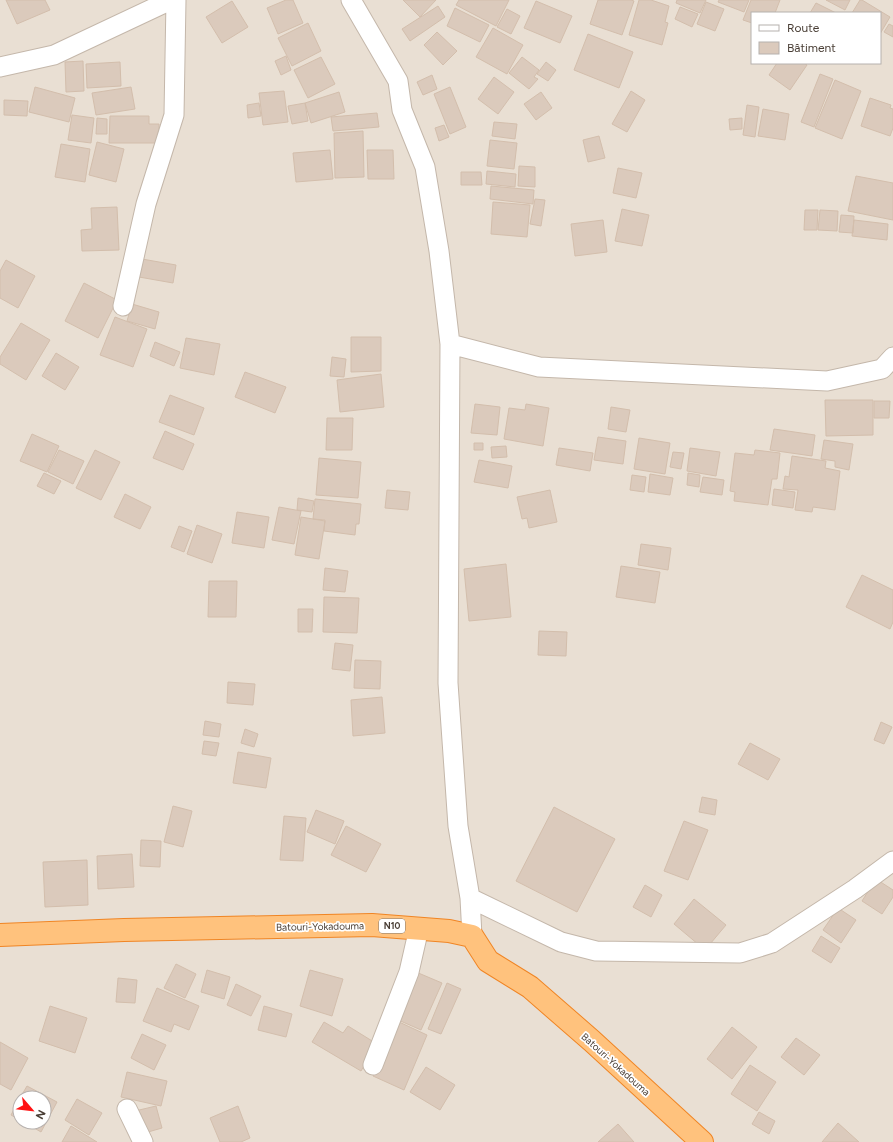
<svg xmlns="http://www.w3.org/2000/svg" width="893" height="1142" viewBox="0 0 893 1142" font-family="Figtree,sans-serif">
	<rect width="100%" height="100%" fill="#f5eee5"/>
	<path fill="#e9dfd3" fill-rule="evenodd" d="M0,0H893V1142H0ZM752,13H880V63H752ZM20,1098H44V1122H20Z"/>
	<path fill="#dbcabc" stroke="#d3beac" d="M6,0H45L50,10L17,24Z
		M286,0H293L303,23L278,34L267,8Z
		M403,0H436L420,17Z
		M459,0H509L496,26L456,5Z
		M598,0H631L634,1L622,35L590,24Z
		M639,0H651L669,6L665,22L668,23L662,45L629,35Z
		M677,0H706L700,13L676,3Z
		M719,0H749L744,12L718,2Z
		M751,0H780L775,13H752V23L743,20Z
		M826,0H850L845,10Z
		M860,0H862L890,17L880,34V13H852Z
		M232,1L248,27L222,43L206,17Z
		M536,1L572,16L560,43L524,28Z
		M706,2L724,9L715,31L697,24Z
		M816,3L836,13H810Z
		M438,6L445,17L410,41L402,29Z
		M680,7L698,14L692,27L675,19Z
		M455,8L489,25L480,42L447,26Z
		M507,9L520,16L511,34L497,27Z
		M308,23L321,51L292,66L278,38Z
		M889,24L893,26V37L884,32Z
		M493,28L523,45L507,74L476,57Z
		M437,32L457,51L443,65L424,45Z
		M588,34L633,52L619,88L574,70Z
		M286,56L291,70L281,75L275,61Z
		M321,57L335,84L308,98L294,70Z
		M522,57L539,70L534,77L538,79L529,89L509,73Z
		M83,61L84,91L66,92L65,62Z
		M120,62L121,86L87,88L86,64Z
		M546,62L556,70L548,81L537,74Z
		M777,63H804L807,65L790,90L769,75Z
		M820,74L833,79L814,127L801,122Z
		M432,75L437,89L423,95L417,82Z
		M494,77L514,92L498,114L478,99Z
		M835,80L861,91L842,139L815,128Z
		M35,87L75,98L69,122L29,112Z
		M131,87L135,109L96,115L92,93Z
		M450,87L466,127L450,134L434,94Z
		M284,91L288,122L263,125L259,93Z
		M631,91L645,100L627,132L612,124Z
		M339,92L345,112L311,123L305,103Z
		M541,92L552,108L536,120L524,104Z
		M870,98L891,105L890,108L893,109V128L890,136L861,126Z
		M4,100L28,101L27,116L4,115Z
		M259,103L261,116L248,118L247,105Z
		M305,103L308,121L292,124L288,106Z
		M747,105L759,107L755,137L743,135Z
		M763,109L789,114L785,140L758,136Z
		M377,113L379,127L333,131L331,117Z
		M72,115L94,118L91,143L68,140Z
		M110,116H149V124H159V143H109Z
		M97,118L107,119V134H96Z
		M742,118V129L730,130L729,119Z
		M494,122L517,124L515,139L492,136Z
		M444,125L449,137L439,141L435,128Z
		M363,131L364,177L335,178L334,133Z
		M599,136L605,158L588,162L583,140Z
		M490,140L517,143L514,169L487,166Z
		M97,142L124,149L116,182L89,175Z
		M61,144L90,149L85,182L55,177Z
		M330,150L333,179L296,182L293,153Z
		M367,150H393L394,179H368Z
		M519,166L535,167V187L518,186Z
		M618,168L642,173L636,198L613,193Z
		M487,171L516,174L515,187L486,184Z
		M461,172H481L482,185H461Z
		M856,176L893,183V220L848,211Z
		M491,186L534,190L533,204L490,199Z
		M535,199L545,200L541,226L530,224Z
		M493,202L530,205L527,237L491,234Z
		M117,207L119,250L82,251L81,230L92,229L91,208Z
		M622,209L649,215L642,246L615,241Z
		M805,210H818L817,230H804Z
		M820,210L838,211L837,231L818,230Z
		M841,215L854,216L853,233L839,232Z
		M603,220L607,252L575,256L571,224Z
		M854,220L888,224L887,240L852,236Z
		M142,259L176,265L173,283L139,277Z
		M6,260L35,276L18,308L0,298V271Z
		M84,283L117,300L98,338L65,321Z
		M132,304L159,312L155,329L127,321Z
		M115,317L147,329L133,367L100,355Z
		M21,323L50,340L26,380L0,364V357Z
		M351,337H381V371L351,372Z
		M186,338L220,344L214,375L180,368Z
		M155,342L180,352L174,366L150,356Z
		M56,353L79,367L65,390L42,376Z
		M332,357L346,359L344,377L330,376Z
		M245,372L286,387L275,413L235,397Z
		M381,374L384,407L340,412L337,380Z
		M170,395L204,408L194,435L159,422Z
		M825,400H873V435L826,436Z
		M874,401H890L889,418H874Z
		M475,404L500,407L497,435L471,433Z
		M526,404L549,408L543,446L504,439L509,408L525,410Z
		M611,407L630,410L626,432L608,429Z
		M327,418H353L352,450H326Z
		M774,429L815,435L812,456L770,450Z
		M165,431L194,444L183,470L153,458Z
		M32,434L59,446L47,472L20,461Z
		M598,437L626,441L623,464L594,460Z
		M639,438L670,443L665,474L634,469Z
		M824,440L853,444L849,470L835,467V461L821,459Z
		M474,443H483V450H474Z
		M506,446L507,457L492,458L491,447Z
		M559,448L593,453L590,471L556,465Z
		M690,448L720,452L716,476L687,471Z
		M59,450L84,461L73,484L48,472Z
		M95,450L120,462L101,500L76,488Z
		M755,450L780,453L777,479H772L768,505L734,501L735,492L730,491L735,453L754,455Z
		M673,452L684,453L681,469L670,467Z
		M792,456L826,461L825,468L840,471L835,510L813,507L812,512L795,510L798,490L783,489L785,476L789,477Z
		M319,458L361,462L358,498L316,495Z
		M479,460L512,466L508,488L474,482Z
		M44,473L61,481L54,494L37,486Z
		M688,473L700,475L699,487L687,485Z
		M650,474L673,478L670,495L648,492Z
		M632,475L646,477L644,492L630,490Z
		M703,477L724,480L722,495L700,492Z
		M774,489L795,492L793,508L772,505Z
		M387,490L410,492L408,510L385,508Z
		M550,490L557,522L529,528L527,518L522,519L517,497Z
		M125,494L151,507L140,529L114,517Z
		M298,498L314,501L312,512L297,510Z
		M315,499L361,504L359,524H356L355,535L324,531L325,520L313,519Z
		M279,507L301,511L294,544L272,540Z
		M237,512L269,517L264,548L232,543Z
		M301,517L325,521L319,559L295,555Z
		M197,525L222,534L212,563L187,554Z
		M179,526L192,531L184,552L171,547Z
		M641,544L671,548L668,570L638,565Z
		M506,564L511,617L469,621L464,569Z
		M621,566L660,572L655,603L616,597Z
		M325,568L348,571L345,592L323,590Z
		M862,575L893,590V622L890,629L846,607Z
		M209,581H237L236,617H208Z
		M324,597L359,598L357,633L323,632Z
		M298,609H313L312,632H298Z
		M539,631L567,632L566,656L538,655Z
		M335,643L353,645L350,671L332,669Z
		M355,660L381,661L380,689L354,688Z
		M228,682L255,684L253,705L227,703Z
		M382,697L385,733L353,736L351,700Z
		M205,721L221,724L219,737L203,735Z
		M881,722L892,727L884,744L874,740Z
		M245,729L258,734L254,747L241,743Z
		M204,741L219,743L216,756L202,754Z
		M750,743L780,759L768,780L738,764Z
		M238,752L271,758L266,788L233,783Z
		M702,797L717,800L715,815L699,812Z
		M173,806L192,811L183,847L164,842Z
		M554,807L615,839L577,912L516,881Z
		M316,810L344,821L335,844L307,832Z
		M284,816L306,818L303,861L280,860Z
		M684,821L708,830L688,880L664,871Z
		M346,826L381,844L366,872L331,855Z
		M141,840L161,841L160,867L140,866Z
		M132,854L134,887L98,889L97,856Z
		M87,860L88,905L45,907L43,862Z
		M876,879L893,890V897L882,914L862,901Z
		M645,885L662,895L651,917L633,907Z
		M694,899L726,925L705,950L674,924Z
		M838,908L856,920L841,943L823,930Z
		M821,936L840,948L831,963L812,951Z
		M176,964L196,974L185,998L164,988Z
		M207,970L230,977L224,999L201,992Z
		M310,970L343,979L332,1016L300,1006Z
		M416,972L442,983L421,1030L396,1019Z
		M118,978L137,980L135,1003L116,1002Z
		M447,983L461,989L441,1034L428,1029Z
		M236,984L261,996L251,1016L227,1005Z
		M157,988L199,1006L189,1030L174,1024L171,1032L143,1021Z
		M50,1006L87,1018L75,1053L39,1041Z
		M264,1006L292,1014L286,1037L258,1030Z
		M397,1021L427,1035L404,1090L373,1076Z
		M324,1022L343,1033L348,1026L377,1044L361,1071L312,1042Z
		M732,1027L757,1047L732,1079L707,1059Z
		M142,1034L166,1045L154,1070L131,1058Z
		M796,1038L820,1055L804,1075L781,1057Z
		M0,1042L28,1058L11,1090L0,1084Z
		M750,1065L776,1082L757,1111L731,1094Z
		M426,1067L455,1085L440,1110L410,1092Z
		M127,1072L167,1081L161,1106L121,1097Z
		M27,1086L57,1102L41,1132L24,1122H44V1098H20Z
		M20,1098V1120L11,1115Z
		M77,1099L102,1113L89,1135L65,1120Z
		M156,1106L162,1128L141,1134L135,1111Z
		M238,1106L250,1138L241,1142H220L210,1118Z
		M759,1112L775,1121L769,1134L752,1124Z
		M838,1123L859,1142H822Z
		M618,1124L634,1142H598Z
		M71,1126L97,1142H62Z"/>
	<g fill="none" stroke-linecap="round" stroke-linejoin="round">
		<g stroke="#c4b7aa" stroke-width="21">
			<path id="minor" d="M351,0L398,81L402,110L425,167L439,251L450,344L448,683L458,826L470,898L472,936
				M0,67L54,55L171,0
				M123,306L146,204L174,115L176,0
				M450,344L539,367L827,381L882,369L893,357
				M470,898L561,942L596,951L740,953L772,943L855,889L893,861
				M373,1065L409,972L419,928
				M127,1109L143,1142"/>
		</g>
		<g stroke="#f08524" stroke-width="24">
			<path id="trunk" d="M0,935L124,930L372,925L449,931L472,936L488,961L530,987L592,1041L702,1142"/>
		</g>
		<use href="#minor" stroke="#fff" stroke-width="19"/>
		<use href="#trunk" stroke="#ffc27d" stroke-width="22"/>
	</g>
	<g text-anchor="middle" stroke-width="3.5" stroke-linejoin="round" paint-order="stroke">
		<rect fill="#fff" stroke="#7f7771" stroke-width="1" x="379" y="919" width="26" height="14" rx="3"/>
		<g font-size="9" font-weight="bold" fill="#483d34">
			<text x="392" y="929">N10</text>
		</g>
		<g font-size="10" fill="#483d34" stroke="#fff">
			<text transform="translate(320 926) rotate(-1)" y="4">Batouri-Yokadouma</text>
			<text transform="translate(616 1064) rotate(42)" y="4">Batouri-Yokadouma</text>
		</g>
	</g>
	<rect x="751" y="12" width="130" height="52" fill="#ffffff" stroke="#b6b1ae"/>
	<rect x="759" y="25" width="20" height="6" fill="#ffffff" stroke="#b6b1ae"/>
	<text x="787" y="32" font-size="12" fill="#483d34">Route</text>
	<rect x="759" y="42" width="20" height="12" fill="#dbcabc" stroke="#b6b1ae"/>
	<text x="787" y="52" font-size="12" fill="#483d34">Bâtiment</text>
	<g transform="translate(32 1110) rotate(118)"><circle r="19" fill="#ffffff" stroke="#b6b1ae"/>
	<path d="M0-3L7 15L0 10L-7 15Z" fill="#ff1213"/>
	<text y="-6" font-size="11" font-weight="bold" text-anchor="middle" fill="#483d34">N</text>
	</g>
</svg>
